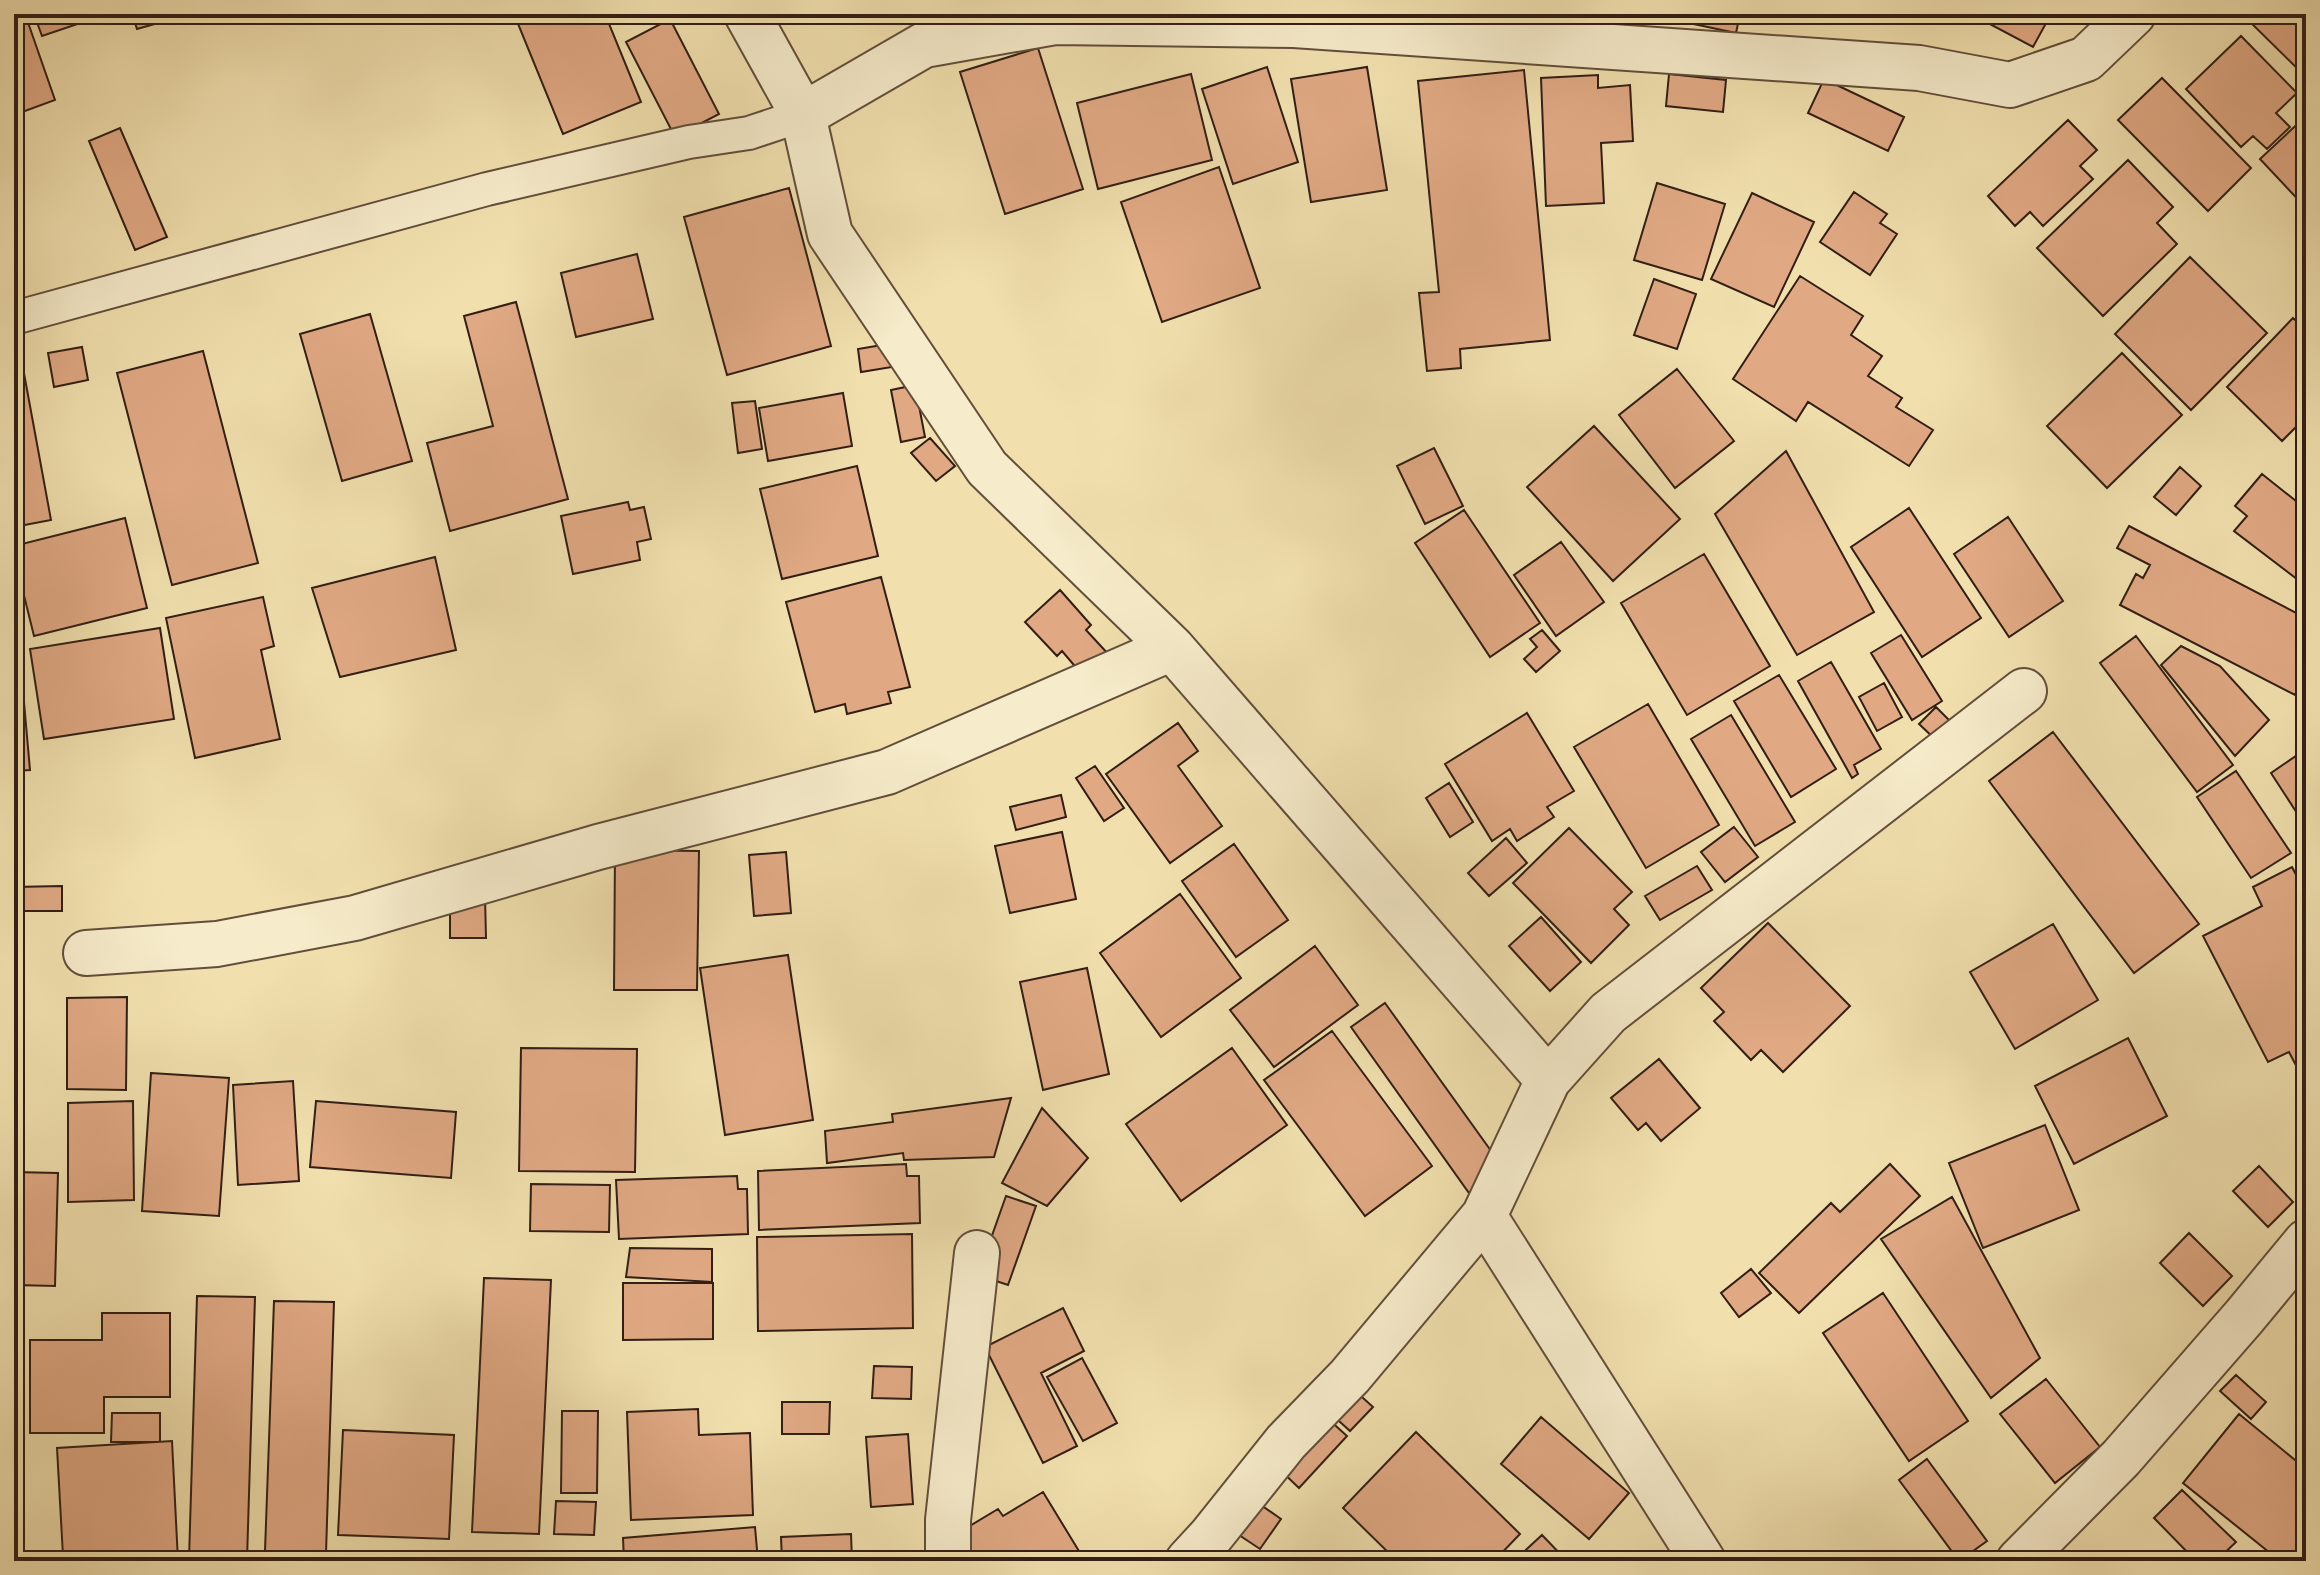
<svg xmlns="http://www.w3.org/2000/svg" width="2320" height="1575" viewBox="0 0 2320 1575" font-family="Alegreya,serif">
	<rect width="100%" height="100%" fill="#f1e0ae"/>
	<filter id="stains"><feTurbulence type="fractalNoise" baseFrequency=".0025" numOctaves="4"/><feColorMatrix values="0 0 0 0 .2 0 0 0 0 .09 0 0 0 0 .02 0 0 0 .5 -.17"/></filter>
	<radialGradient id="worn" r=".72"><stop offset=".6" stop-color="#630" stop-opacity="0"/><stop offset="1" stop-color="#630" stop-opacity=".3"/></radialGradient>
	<path fill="#e0a984" stroke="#321e15" stroke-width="2" d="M14,14H25L55,100L14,115Z
		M34,14H107L42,36Z
		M132,14H162L165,21L137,29Z
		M514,14H605L641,102L563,134Z
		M1686,14H1740L1736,33L1684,22Z
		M1971,14H2051L2033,47Z
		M2242,14H2306V77Z
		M670,19L719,114L675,137L626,42Z
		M2241,36L2297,93L2276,113L2290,127L2267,149L2253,136L2241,147L2186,89Z
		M1038,48L1083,189L1005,214L960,72Z
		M1267,67L1298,162L1233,184L1202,89Z
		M1367,67L1387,190L1311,202L1291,79Z
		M1524,70L1550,340L1460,349L1461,368L1427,371L1419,293L1439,292L1418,81Z
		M1191,74L1212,160L1098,189L1077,103Z
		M1669,74L1726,80L1723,112L1666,106Z
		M1598,75V88L1630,85L1633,141L1601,143L1604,203L1546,206L1541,78Z
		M2162,78L2251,168L2208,211L2118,120Z
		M1824,79L1904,117L1888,151L1808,113Z
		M2306,116V208L2260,159Z
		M2068,120L2097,150L2080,166L2093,179L2043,226L2030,212L2015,226L1988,196Z
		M120,128L167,237L135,250L89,141Z
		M2128,160L2173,207L2157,223L2177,244L2103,316L2037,248Z
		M1219,167L1260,288L1162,322L1121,202Z
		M1657,183L1725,204L1702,280L1634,260Z
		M789,188L831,346L727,375L684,217Z
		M1854,192L1887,214L1880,223L1897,234L1870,275L1820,242Z
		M1752,193L1814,222L1774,307L1711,279Z
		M637,254L653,319L576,337L561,273Z
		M2190,257L2267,333L2191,410L2115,334Z
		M1800,276L1863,316L1851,335L1882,356L1868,376L1902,398L1896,407L1933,430L1909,466L1808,402L1796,421L1733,379Z
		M1654,279L1696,294L1677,349L1634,335Z
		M516,302L568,499L450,531L427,443L493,426L464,316Z
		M370,314L412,461L342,481L300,334Z
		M2293,318L2306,330V417L2282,441L2227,387Z
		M888,344L892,367L861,372L858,349Z
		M82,347L88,380L54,387L48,353Z
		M203,351L258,563L172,585L117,373Z
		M2122,353L2182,415L2107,488L2047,426Z
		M21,357L51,520L14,527V359Z
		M1677,369L1734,441L1675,488L1619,415Z
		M915,385L925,437L901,442L891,390Z
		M843,393L852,446L768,461L759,408Z
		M755,401L762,449L738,453L732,403Z
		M1594,426L1680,519L1613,581L1527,487Z
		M930,438L955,466L936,481L911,453Z
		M1434,448L1463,506L1425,524L1397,466Z
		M1786,451L1874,612L1797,655L1715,514Z
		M857,466L878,556L782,579L760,489Z
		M2180,467L2201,486L2176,515L2154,497Z
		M2262,474L2306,509V586L2234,531L2247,516L2235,506Z
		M628,502L630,510L644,507L651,539L637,542L640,560L573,574L561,516Z
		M1909,508L1981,618L1922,657L1851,547Z
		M1464,510L1540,623L1490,657L1415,543Z
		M2008,517L2063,601L2009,637L1954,554Z
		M125,518L147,608L34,636L14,555V546Z
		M2129,526L2306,618V675L2295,695L2120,605L2136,574L2143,578L2150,565L2117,548Z
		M1561,542L1604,602L1556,636L1514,575Z
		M1704,554L1770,666L1687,715L1621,603Z
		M435,557L456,650L340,677L312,588Z
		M881,577L910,687L888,692L891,703L847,714L845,704L815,712L786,602Z
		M1060,590L1091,625L1086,630L1110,656L1085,678L1062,651L1057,656L1025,622Z
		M263,597L274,646L261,650L280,739L195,758L166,618Z
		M160,628L174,719L44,739L30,649Z
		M1542,630L1560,651L1536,672L1524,659L1537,647L1530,639Z
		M1901,635L1942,701L1912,720L1871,653Z
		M2136,636L2233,765L2197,792L2100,663Z
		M2181,646L2220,666L2269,720L2235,756L2161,665Z
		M14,657H20L30,770L14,771Z
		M1831,662L1881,749L1854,765L1858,774L1852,778L1798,681Z
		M1779,675L1836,769L1791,797L1734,701Z
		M1884,683L1902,717L1877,731L1859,697Z
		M1648,704L1719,825L1646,868L1574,747Z
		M1936,707L1952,723L1936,740L1919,724Z
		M1527,713L1574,791L1547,807L1554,817L1517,841L1510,829L1492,841L1445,764Z
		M1731,715L1795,822L1755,846L1691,739Z
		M1178,723L1198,751L1178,766L1222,826L1170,863L1106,774Z
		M2053,732L2199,924L2134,973L1989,781Z
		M2306,749V827L2271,773Z
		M1095,766L1124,808L1104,821L1076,778Z
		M2236,771L2291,853L2251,878L2197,797Z
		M1449,783L1473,822L1450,837L1426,798Z
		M1061,795L1066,817L1016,830L1010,807Z
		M1734,827L1758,857L1725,882L1701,852Z
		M1569,828L1632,892L1614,909L1629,925L1591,963L1513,883Z
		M1062,832L1076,899L1010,913L995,846Z
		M1506,838L1527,863L1489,896L1468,873Z
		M1234,844L1288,920L1236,957L1182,881Z
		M615,850L699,851L697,990H614Z
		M786,852L791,913L754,916L749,855Z
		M1697,866L1712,890L1660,920L1645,896Z
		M2292,867L2306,894V1075L2302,1077L2289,1052L2268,1062L2203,936L2262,906L2253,887Z
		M62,886V911H14V887Z
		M1180,894L1241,978L1161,1037L1100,953Z
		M450,896H485L486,938H450Z
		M1541,917L1581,962L1550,991L1509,946Z
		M1768,923L1850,1006L1783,1072L1761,1050L1751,1060L1714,1021L1724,1012L1701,988Z
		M2053,924L2098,1000L2015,1049L1970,972Z
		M1315,946L1358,1005L1274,1067L1230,1010Z
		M788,955L813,1120L725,1135L700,968Z
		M1087,968L1109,1074L1043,1090L1020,982Z
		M127,997L126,1090L67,1089V998Z
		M1385,1003L1504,1169L1469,1193L1351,1027Z
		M1332,1031L1432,1166L1365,1216L1264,1080Z
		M2128,1038L2167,1116L2074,1164L2035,1086Z
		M521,1048L637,1049L635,1172L519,1171Z
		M1232,1048L1287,1125L1181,1201L1126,1124Z
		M1659,1059L1700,1108L1661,1141L1646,1123L1638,1130L1611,1098Z
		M151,1073L229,1078L219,1216L142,1211Z
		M293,1081L299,1181L238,1185L233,1085Z
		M1011,1098L994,1157L904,1160L903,1153L827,1163L825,1131L893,1122L892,1114Z
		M133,1101L134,1200L68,1202V1103Z
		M316,1101L456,1112L451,1178L310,1167Z
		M1042,1108L1088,1158L1047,1206L1002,1183Z
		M2045,1125L2079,1210L1983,1248L1949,1163Z
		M906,1164L907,1176H919L920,1223L759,1230L758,1171Z
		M1890,1164L1920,1196L1799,1313L1759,1273L1831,1203L1840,1212Z
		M2259,1166L2293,1202L2268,1227L2233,1191Z
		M14,1172L58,1173L55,1286L14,1285Z
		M737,1176L738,1189H747L748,1234L619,1239L616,1180Z
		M531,1184L610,1185L609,1232L530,1231Z
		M1006,1196L1036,1206L1008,1285L978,1275Z
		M1952,1197L2040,1358L1991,1398L1881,1239Z
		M2189,1233L2232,1276L2203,1306L2160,1263Z
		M912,1234L913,1328L758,1331L757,1237Z
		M630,1248L712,1249V1282L626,1277Z
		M1751,1269L1771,1293L1739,1317L1721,1293Z
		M484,1278L551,1280L539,1534L472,1532Z
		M623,1283H713V1339L623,1340Z
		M1883,1293L1968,1421L1909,1461L1823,1333Z
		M197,1296L255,1297L247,1560L189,1559Z
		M274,1301L334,1302L326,1553L265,1551Z
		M1063,1308L1084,1351L1041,1373L1077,1446L1043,1463L985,1347Z
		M102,1313H170V1397H104V1433H30V1340H102Z
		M1082,1358L1117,1423L1083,1441L1047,1377Z
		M874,1366L912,1367L911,1399L872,1398Z
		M2236,1375L2266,1402L2251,1419L2220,1391Z
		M2046,1379L2100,1447L2055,1483L2000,1414Z
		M1351,1387L1373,1407L1350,1431L1328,1411Z
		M782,1402H830L829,1434H782Z
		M698,1409L699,1435L750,1433L753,1515L631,1520L627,1412Z
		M562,1411H598L597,1493H561Z
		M112,1413H160V1442H111Z
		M2239,1414L2306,1469V1561H2280L2183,1483Z
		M1326,1417L1347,1436L1299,1488L1278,1468Z
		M1541,1417L1629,1493L1589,1539L1501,1464Z
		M343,1430L454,1435L449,1539L338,1535Z
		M1416,1432L1520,1534L1494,1561H1397L1343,1508Z
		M908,1434L913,1504L871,1507L866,1437Z
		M172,1441L178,1561H108L107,1553L63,1556L57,1448Z
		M1927,1459L1987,1541L1959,1561L1899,1480Z
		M2182,1490L2236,1542L2216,1561H2196L2154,1518Z
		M1043,1492L1085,1561H975L958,1533L998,1509L1003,1516Z
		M1248,1496L1281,1519L1260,1549L1227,1527Z
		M556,1501L596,1502L594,1535L554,1534Z
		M755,1527L758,1561H624L623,1538Z
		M851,1534L852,1561H782L781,1537Z
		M1542,1535L1567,1561H1514Z
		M363,1555L466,1558V1561H362Z
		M488,1560H594V1561H488Z"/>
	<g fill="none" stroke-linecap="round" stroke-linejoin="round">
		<g stroke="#624e3b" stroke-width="36">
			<path id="service" d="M14,318L487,189L689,142L749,133L803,115"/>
		</g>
		<g stroke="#624e3b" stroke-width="48">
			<path id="minor" d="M747,14L803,115L830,234L987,468L1172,648L1548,1080L1484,1216L1703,1561
				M803,115L924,45L1055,22L1294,25L1919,68L2010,85L2086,59L2133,14
				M86,953L217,944L355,918L598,847L887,772L1172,648
				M1548,1080L1608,1013L2024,691
				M948,1561V1520L977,1253
				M1188,1561L1211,1536L1286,1442L1350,1376L1484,1216
				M2019,1561L2121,1458L2244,1317L2306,1242"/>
		</g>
		<use href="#service" stroke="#f6ebca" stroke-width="32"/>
		<use href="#minor" stroke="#f6ebca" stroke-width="44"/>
	</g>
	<rect width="2320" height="1575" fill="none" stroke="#f1e0ae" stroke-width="48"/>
	<rect x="16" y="16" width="2288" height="1543" fill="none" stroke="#321e15" stroke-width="4"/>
	<rect x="24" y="24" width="2272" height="1527" fill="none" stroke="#321e15" stroke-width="2"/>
	<rect width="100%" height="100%" filter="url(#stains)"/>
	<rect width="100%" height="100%" fill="url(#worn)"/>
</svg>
